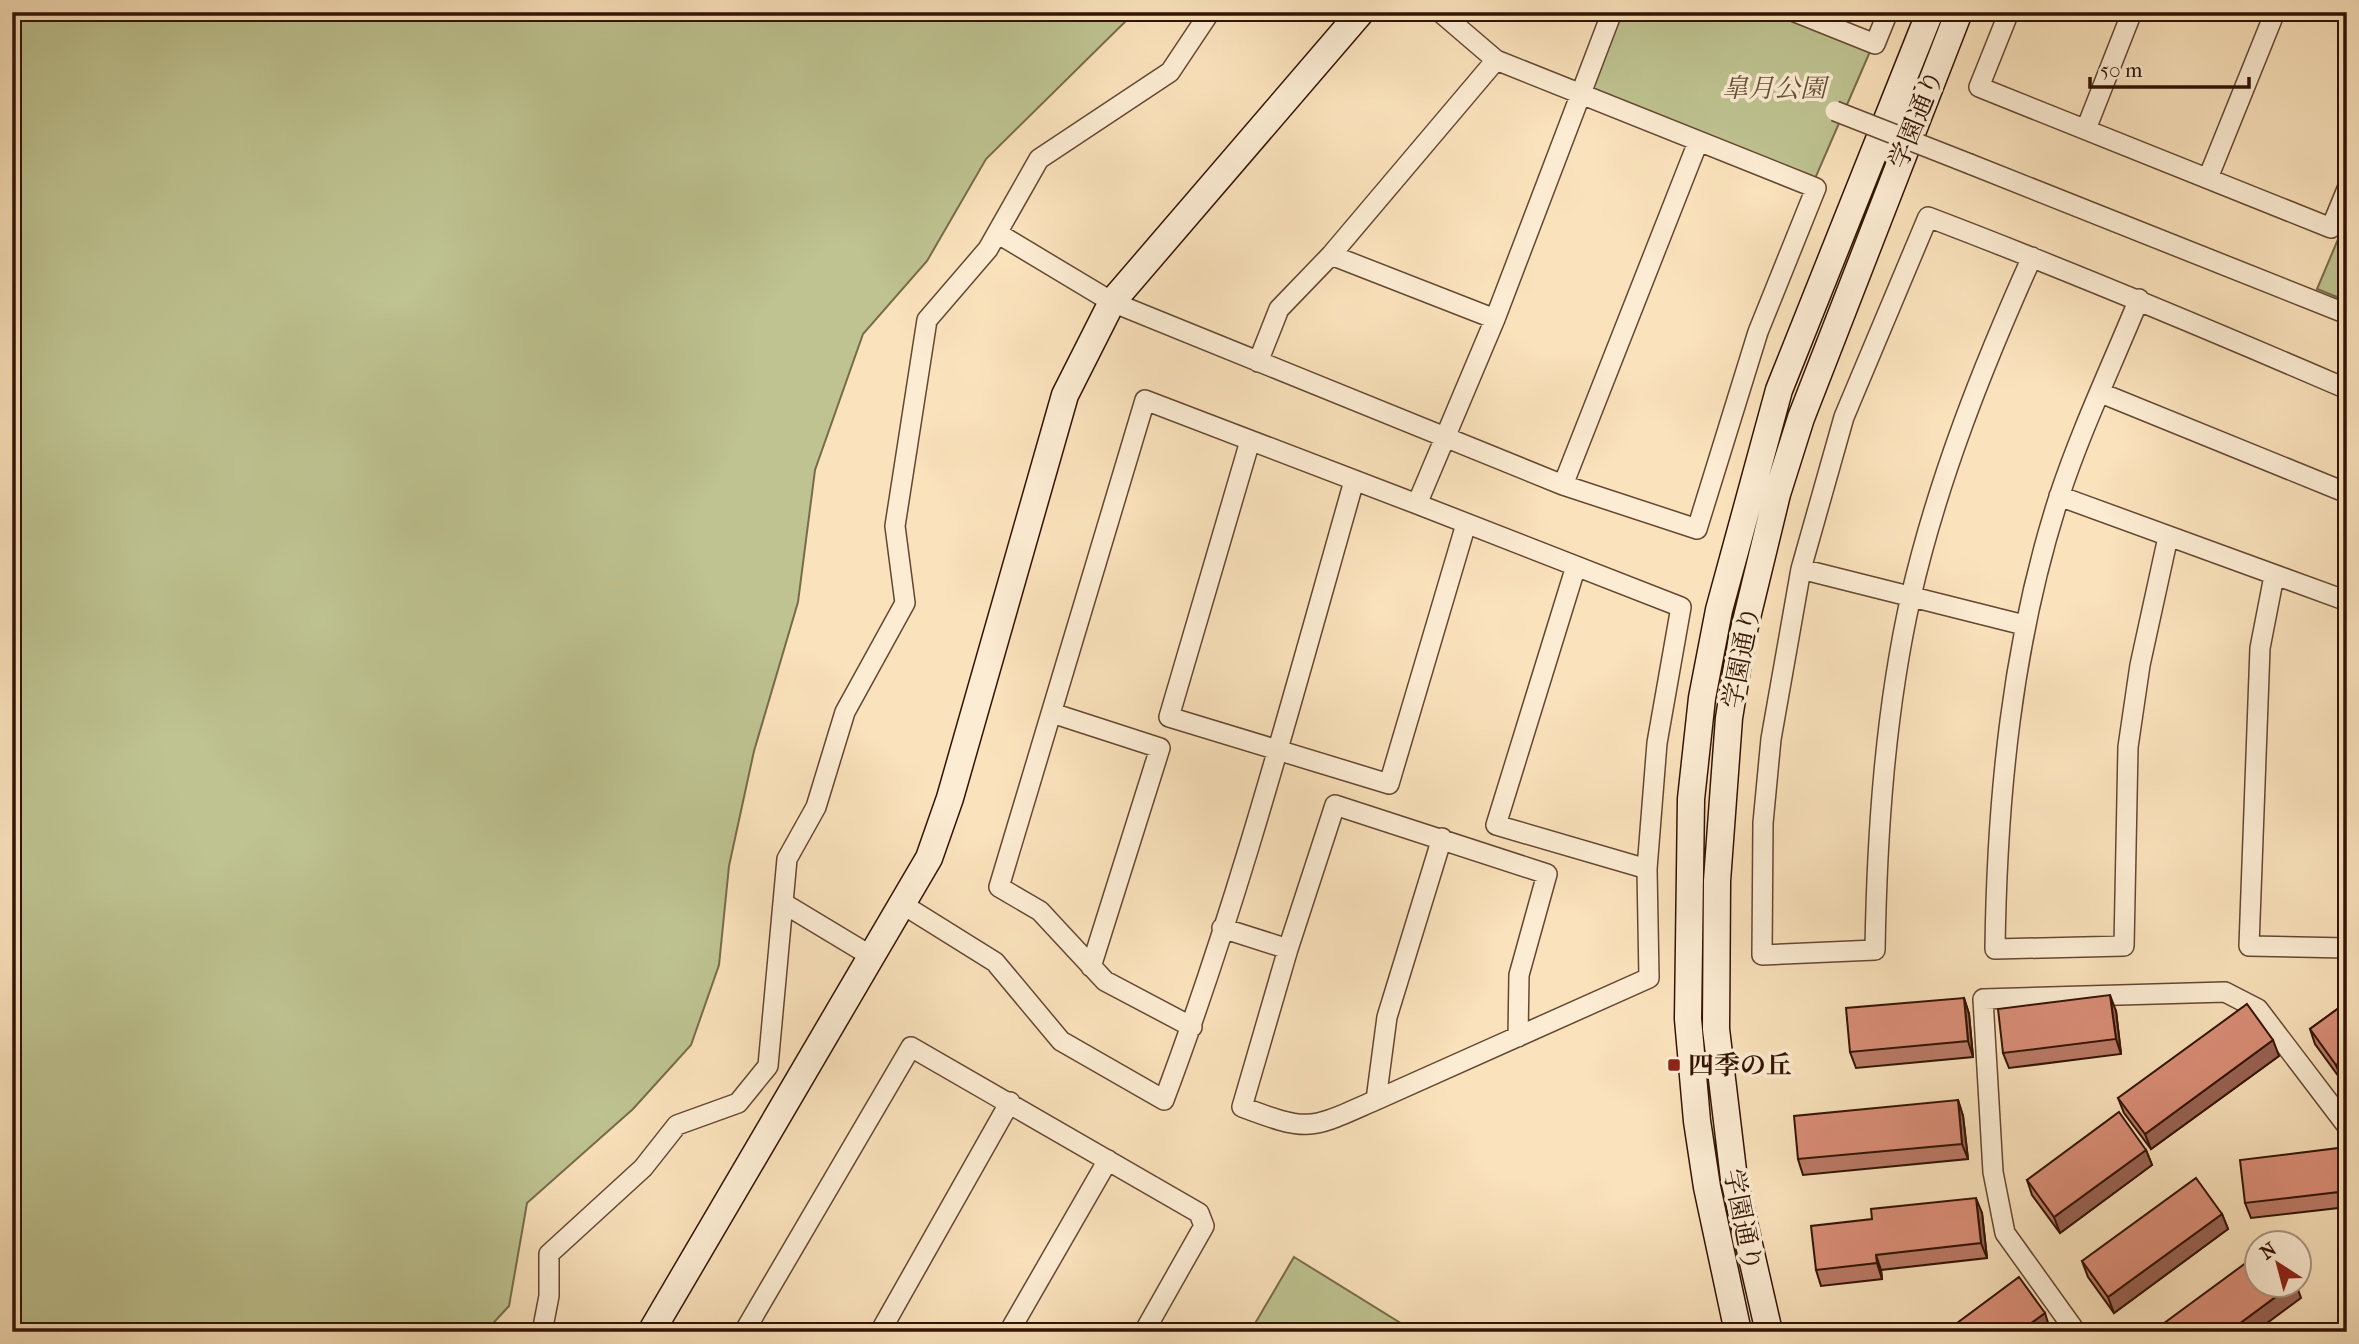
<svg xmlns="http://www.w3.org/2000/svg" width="2359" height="1344" viewBox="0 0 2359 1344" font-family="'IM FELL French Canon','Noto Serif JP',serif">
	<rect width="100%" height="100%" fill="#fae2bc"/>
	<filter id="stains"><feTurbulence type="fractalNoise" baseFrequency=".00286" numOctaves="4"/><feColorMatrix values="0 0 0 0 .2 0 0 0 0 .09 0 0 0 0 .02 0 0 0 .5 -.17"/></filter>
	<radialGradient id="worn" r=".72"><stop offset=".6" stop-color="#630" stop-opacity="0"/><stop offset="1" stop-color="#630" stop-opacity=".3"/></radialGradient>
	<path fill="#bec391" stroke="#786b4a" stroke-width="2" d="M12,12H1135L986,159L927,261L863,334L815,470L798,602L754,751L729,866L719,965L691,1045L633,1109L527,1203L509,1306L485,1332H12Z
		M1619,12H1781L1872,47L1814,181L1587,93Z
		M2347,218V301L2317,289Z
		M1294,1257L1415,1332H1250Z"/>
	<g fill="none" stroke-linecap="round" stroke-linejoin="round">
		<g stroke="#644731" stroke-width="22">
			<path id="street" d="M1795,12L1875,44L1888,12
				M2009,12L1979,87L2331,228L2347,189
				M2086,129L2132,12
				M1970,164L2347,314
				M2208,178L2275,12
				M997,233L1112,302L1563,485L1697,529L1758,332L1816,188L1496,60L1440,12
				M1331,255L1495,319
				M2032,257C1983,366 1938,479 1911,596C1885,712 1877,832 1875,950L1762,955L1763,823L1771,739L1801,569L1844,417L1928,217C2070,271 2208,329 2347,389
				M2139,299C2112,365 2081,430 2059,497C2012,643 1997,796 1995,949L2124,946L2128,747L2140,665L2168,537
				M1258,362L1279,309L1331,255L1496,60
				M2101,393L2347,493
				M1250,441L1169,717L1389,784L1466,524
				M1563,485L1698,142
				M2059,496L2347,601
				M1417,504L1681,607L1657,743L1647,869L1496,825L1576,566
				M1801,569L2024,625
				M2274,576L2260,648L2249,946L2347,948
				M1052,713L1160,748L1091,967
				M1442,838L1387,1017L1376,1100L1649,978L1647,869
				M783,903L871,956
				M902,904L995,962L1061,1041L1164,1100C1240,898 1295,688 1354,481
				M1222,928L1288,949L1242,1107C1311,1133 1310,1129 1376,1100
				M1288,949L1335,805L1547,874L1519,975L1518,1037
				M1192,1027L1105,981L1040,911L999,887L1145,400L1417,504L1495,319L1612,12
				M542,1332L549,1296V1254L643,1168L677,1125L738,1103L768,1066L787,859L816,807L845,712L905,603L895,526L927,320L988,249L1039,159L1170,72L1210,12
				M744,1332L911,1047L1199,1213L1204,1226L1144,1332
				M880,1332L1010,1102
				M1009,1332L1108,1160
				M2076,1332L2005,1233L1993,1172L1983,999L2225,992L2258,1009L2347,1126"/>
		</g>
		<g stroke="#321303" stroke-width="29">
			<path id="secondary" d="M651,1332L929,858L950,798L1065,395L1112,302L1361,12
				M1738,1332L1707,1187L1697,1121L1688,1019L1691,799L1702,698L1719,610L1779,390L1930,12
				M1769,1332L1734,1179L1716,1029L1717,881L1729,718L1742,638L1777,494L1801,418L1959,12"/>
		</g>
		<use href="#street" stroke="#fcecd3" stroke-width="19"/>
		<use href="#secondary" stroke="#fcecd3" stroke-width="26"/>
		<g stroke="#644731" stroke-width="22" stroke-linecap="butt">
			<path id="street-bridge" d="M1835,111L1970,164"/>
		</g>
		<use href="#street-bridge" stroke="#fcecd3" stroke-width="19"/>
	</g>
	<path fill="#bb7a67" stroke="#321303" stroke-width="2" d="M1964,998L1969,1014L1973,1057L1856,1068L1850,1052Z
		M2347,1002V1077L2342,1081L2315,1044L2310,1029Z
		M2116,1011L2121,1054L2009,1068L2003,1053Z
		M2279,1056L2151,1149L2124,1113L2118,1098Z
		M1958,1100L1963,1116L1968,1159L1803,1175L1798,1159Z
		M2347,1147V1207L2251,1218L2245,1203Z
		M2146,1150L2152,1165L2060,1233L2032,1195L2027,1180Z
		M1982,1213L1987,1258L1881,1270L1882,1279L1821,1286L1816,1270Z
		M2222,1214L2228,1229L2114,1313L2088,1277L2082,1261Z"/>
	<path fill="#996354" stroke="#321303" stroke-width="2" d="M2110,995L2116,1011L2121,1054L2116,1039Z
		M1964,998L1969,1014L1973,1057L1968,1041Z
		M2273,1040L2279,1056L2151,1149L2145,1134Z
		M2347,1057V1077L2342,1081L2336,1065Z
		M1958,1100L1963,1116L1968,1159L1962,1144Z
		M2146,1150L2152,1165L2060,1233L2054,1217Z
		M1976,1198L1982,1213L1987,1258L1981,1243Z
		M2222,1214L2228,1229L2114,1313L2108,1297Z
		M1876,1255L1881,1270L1882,1279L1877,1263Z
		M2293,1284H2296L2301,1298L2255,1332H2228Z
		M2045,1313L2050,1329L2046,1332H2019Z"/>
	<path fill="#da8e78" stroke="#321303" stroke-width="2" d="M2110,995L2116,1039L2003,1053L1998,1009Z
		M1964,998L1968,1041L1850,1052L1846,1008Z
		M2347,1002V1057L2336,1065L2310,1029Z
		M2247,1004L2273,1040L2145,1134L2118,1098Z
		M1958,1100L1962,1144L1798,1159L1794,1116Z
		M2119,1112L2146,1150L2054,1217L2027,1180Z
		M2347,1147V1191L2245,1203L2240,1160Z
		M2196,1178L2222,1214L2108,1297L2082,1261Z
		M1976,1198L1981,1243L1876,1255L1877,1263L1816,1270L1811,1226L1872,1219L1871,1209Z
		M2258,1254V1284H2293L2228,1332H2152Z
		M2019,1277L2045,1313L2019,1332H1945Z
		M2347,1310V1330L2339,1327Z"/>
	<rect fill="#8f2418" stroke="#fcecd3" stroke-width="2.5" x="1667" y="1058" width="14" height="14" rx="3.5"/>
	<g text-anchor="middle" stroke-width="7" stroke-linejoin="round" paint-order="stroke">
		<g font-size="26" font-style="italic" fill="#635135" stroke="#fcecd3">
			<text x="1774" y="97">皐月公園</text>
		</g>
		<g font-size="26" fill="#321303" stroke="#fcecd3">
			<text transform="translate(1916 119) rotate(-68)" y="9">学園通り</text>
			<text transform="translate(1741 657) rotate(-79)" y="9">学園通り</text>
			<text transform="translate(1743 1220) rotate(79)" y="9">学園通り</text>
		</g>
		<g font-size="26" font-weight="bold" fill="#321303" stroke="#fcecd3" text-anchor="start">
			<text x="1688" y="1074">四季の丘</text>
		</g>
	</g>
	<rect width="2359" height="1344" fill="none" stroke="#fae2bc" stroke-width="42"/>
	<rect x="14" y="14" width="2331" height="1316" fill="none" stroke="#321303" stroke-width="3.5"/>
	<rect x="21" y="21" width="2317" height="1302" fill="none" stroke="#321303" stroke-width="2"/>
	<g transform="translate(2278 1264) rotate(324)"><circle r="33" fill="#fcecd3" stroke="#ab9580" stroke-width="2"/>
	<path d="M0-5L12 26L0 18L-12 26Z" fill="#8f2418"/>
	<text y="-10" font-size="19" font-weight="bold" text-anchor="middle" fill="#321303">N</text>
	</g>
	<path d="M2090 77v10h159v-10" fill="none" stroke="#321303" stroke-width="3.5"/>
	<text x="2100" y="77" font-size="21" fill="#321303" stroke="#fcecd3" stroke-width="5" paint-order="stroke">50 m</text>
	<rect width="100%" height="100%" filter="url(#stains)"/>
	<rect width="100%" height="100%" fill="url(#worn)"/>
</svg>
